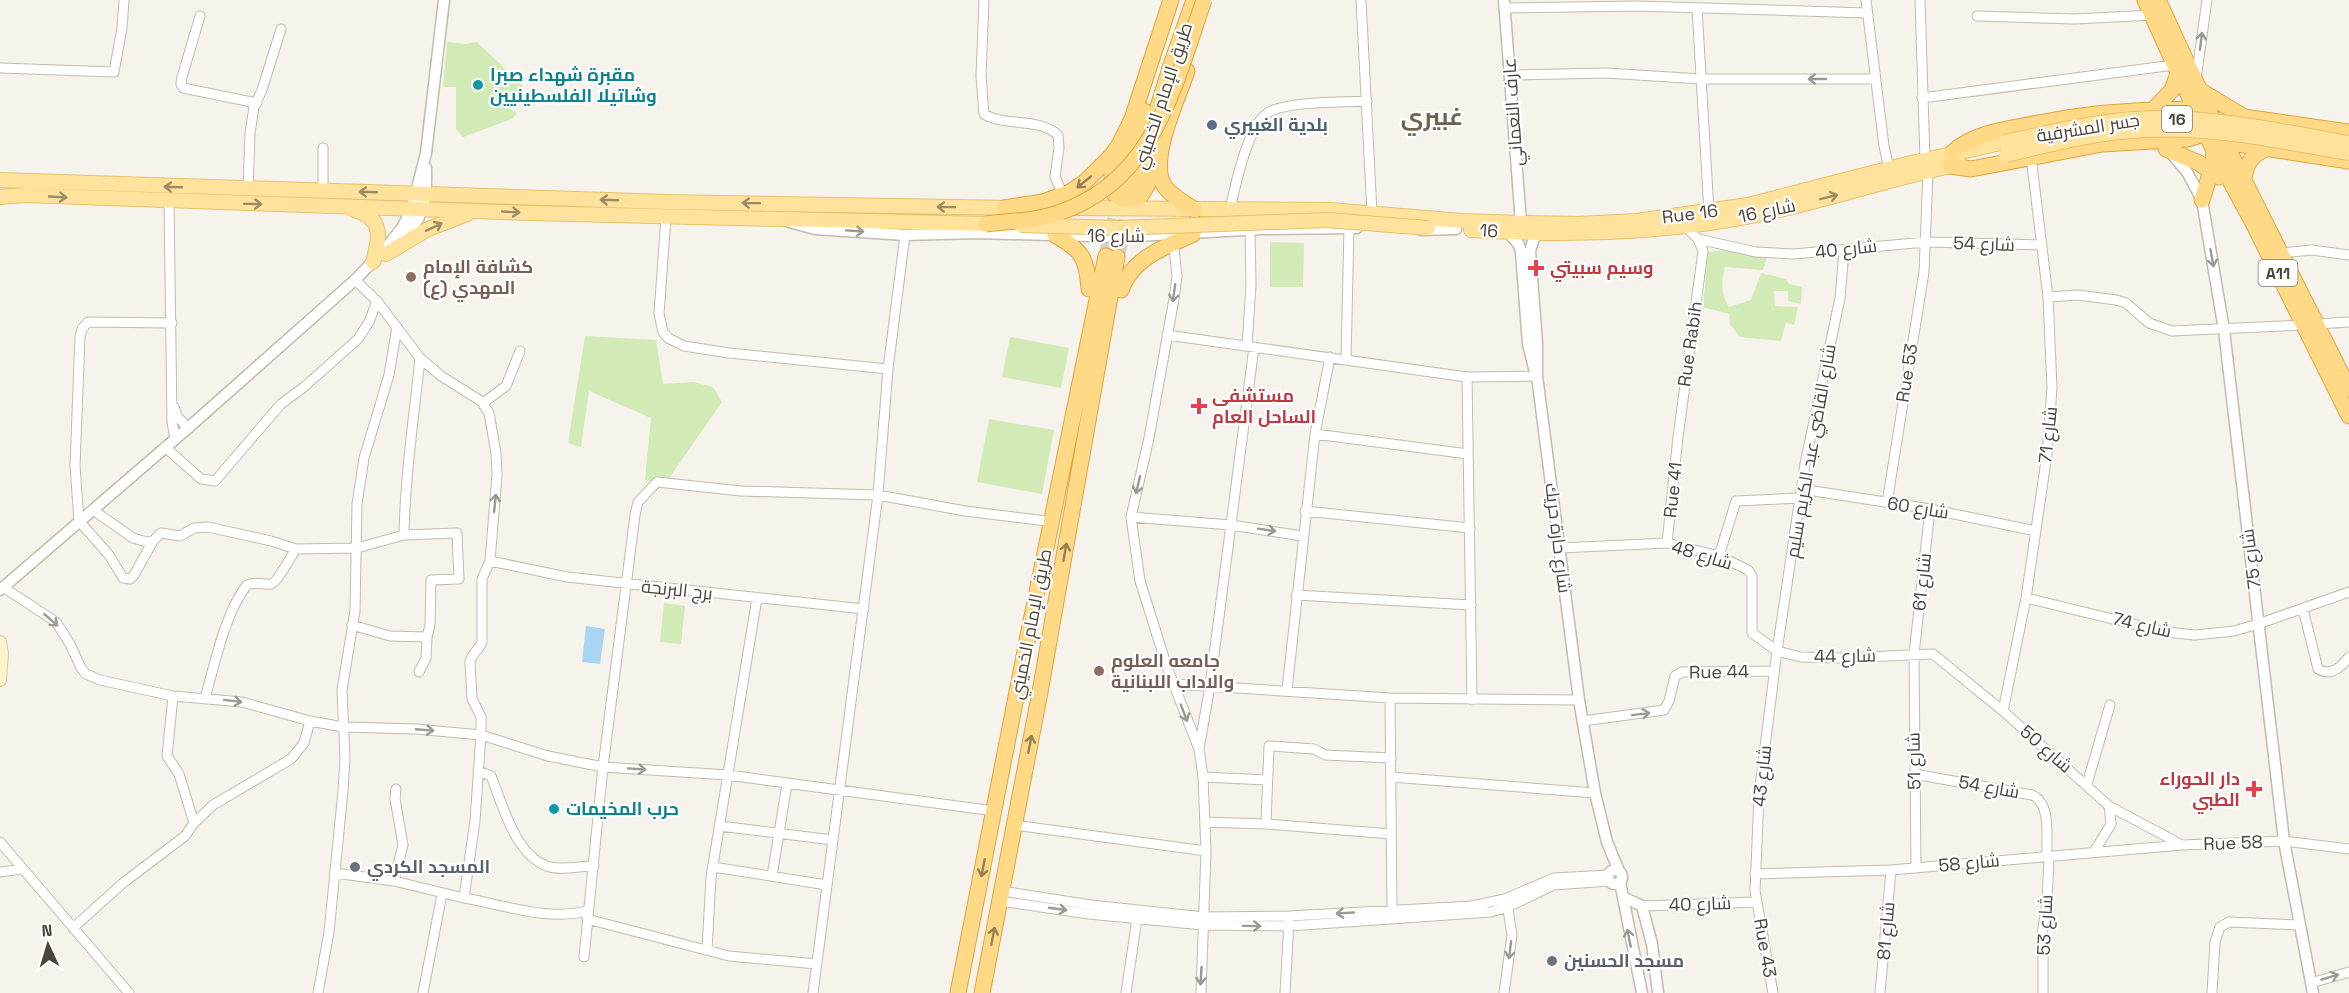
<svg xmlns="http://www.w3.org/2000/svg" width="2349" height="993" viewBox="0 0 2349 993" font-family="'Space Grotesk',Cairo,sans-serif">
	<rect width="100%" height="100%" fill="#f6f3ec"/>
	<path fill="#d2eab5" d="M447,42L467,44L477,42L523,86L507,107L517,113L512,119L463,137L456,129V87H443Z
		M1270,242L1304,243L1303,287H1270Z
		M1722,250L1767,257L1763,270L1725,267C1721,281 1721,295 1729,307L1751,300L1761,273L1786,279L1789,284L1802,287L1801,304L1788,301V291H1774L1775,306L1798,307L1794,325L1786,322L1781,341L1740,337L1730,324L1729,314L1703,307L1708,252Z
		M585,336L656,340L663,384L693,382L713,387L722,402L665,484L645,480L651,418L589,391L581,447L568,443Z
		M1010,337L1069,348L1061,388L1002,377Z
		M989,419L1054,430L1042,494L977,482Z
		M664,603L685,606L681,644L660,642Z"/>
	<path fill="#a9d4f2" d="M586,626L605,629L600,664L582,662Z"/>
	<g fill="none" stroke-linecap="round" stroke-linejoin="round">
		<path stroke="#d4d0c8" stroke-width="15" stroke-dasharray="15 8" stroke-linecap="butt" d="M1106,256L1120,197
			M1117,257L1132,196"/>
		<g stroke="#c2bbae" stroke-width="11">
			<path id="minor" d="M984,0L981,76L984,114C1005,127 1038,117 1058,135L1059,148L1055,177L1063,195
				M1361,0L1372,213
				M1866,0L1884,146L1889,169
				M1920,0L1925,159
				M1504,8L1637,6L1867,13
				M1697,8L1709,212
				M200,16L182,77L181,84L183,88L257,103
				M1977,16L2075,19L2153,15
				M0,68L114,72L122,28L124,0
				M1510,75L1606,73L1701,79H1875
				M2196,79L2207,0
				M1922,98L2174,65
				M248,189L250,133L254,107L262,90L281,29
				M323,190V148
				M169,202L172,422L175,439
				M1230,210C1235,186 1247,129 1266,114C1282,101 1344,102 1367,101
				M666,217L659,314L663,332L668,338L684,346L729,353L888,369
				M1698,239L1756,252L1794,254L1926,242L2042,245
				M1173,240L1177,276L1174,299L1149,438L1131,517L1140,581L1167,667L1199,749L1203,777L1206,851L1201,993
				M2281,253L2312,250L2349,255
				M2048,297L2078,295L2116,300L2126,303L2149,323L2172,331L2305,325
				M2317,324L2349,322
				M1167,335L1467,377L1537,376
				M1247,346L1251,285L1250,230
				M1346,360L1349,228
				M1467,377L1472,700
				M483,403L506,386L520,351
				M174,407L177,416L188,428
				M1315,434L1468,454
				M165,447L201,479L215,481L281,404L304,387L358,339L369,322L377,301
				M1801,489L1930,509L2036,531
				M1887,503L1924,272L1928,172
				M93,510L133,538L147,542L153,541L161,533L180,536L194,528L208,527L271,541L296,549
				M1305,511L1470,528
				M1131,517L1231,525L1302,536
				M404,535L457,533L459,579L431,580L430,625L427,637
				M153,541L134,575L130,579L123,578L109,555L79,521L75,466L80,337L82,329L88,322L172,323
				M1667,543L1678,437L1703,251L1698,239L1686,227
				M1560,548L1667,543L1719,556L1748,570L1752,576V633L1777,651L1801,657L1840,658L1933,654L2003,711L2109,806L2182,845
				M1719,556L1736,501L1801,498
				M490,561L567,577L864,609
				M3,587L56,622L70,644L81,668L86,674L100,680L173,696L242,702L310,721L343,727L416,729L481,735L548,756L603,767L728,775L994,811
				M1296,595L1471,605
				M2026,598L2166,632L2195,635L2234,631L2258,624L2349,592
				M2303,609L2318,669C2331,677 2341,667 2349,657
				M352,625L390,636L427,637L426,658L419,672
				M1174,684L1390,698L1579,700
				M1287,690L1315,434L1330,357
				M173,696L167,756L179,774L194,823
				M205,698C215,664 225,612 247,585C256,581 263,585 271,584C277,583 291,556 296,549L357,548L404,535C405,476 414,417 420,358
				M1390,698L1392,910
				M2003,711L2026,598L2047,454L2052,388L2048,297L2031,157
				M1583,721L1664,710L1669,701L1675,676L1682,672L1774,671
				M1199,749L1210,686L1254,347
				M478,771L491,776C502,803 515,855 547,866C560,871 580,866 594,866
				M1914,774L2032,795C2052,804 2046,838 2047,857
				M1203,777L1267,780
				M1391,777L1595,793
				M2087,784L2110,705
				M1205,822L1266,824L1391,834
				M1266,824L1269,746L1314,749L1325,755L1391,758
				M1014,825L1206,851
				M720,826L833,840
				M0,842L129,993
				M2094,852L2111,824L2109,806
				M713,867L827,885
				M1916,868L1914,654L1930,509
				M0,872L23,869
				M335,873L394,881L464,898L475,821L481,735V717L472,699L470,662C472,653 479,650 482,642V579L490,561L497,475L496,453L489,413L481,401L441,376L420,358L377,301L355,280
				M1755,874L1891,870L2182,845L2284,841L2349,849
				M772,876L787,784
				M394,881L403,845L395,799L396,789
				M1002,891L1091,905L1204,917L1289,916L1472,906L1505,899L1554,878L1608,875
				M464,898C505,905 546,921 588,911
				M1000,901L1089,914L1203,925L1289,926L1491,912L1508,907L1554,885L1609,881
				M1642,906L1757,902
				M587,919L729,956L817,964
				M73,928L123,883L185,836L194,823L213,805L291,759L304,743L310,721
				M707,950L711,877L757,598
				M584,957L603,767L635,515L638,502L657,482L741,491L878,495L965,511L1046,521
				M2311,983L2349,972
				M318,993L329,932L343,791L345,758L342,690L355,611L357,504L364,458L389,375L397,327
				M423,993L442,894
				M813,993L878,495L888,369L905,235
				M1126,993L1137,919
				M1285,993L1289,921
				M1504,993L1512,935L1507,903
				M1773,993L1755,891L1759,795L1777,651L1805,464L1840,298L1844,251
				M1880,993L1891,870
				M2043,993V957L2041,941L2047,902L2049,857
				M2212,993L2215,942L2220,927L2229,922L2299,925"/>
		</g>
		<g stroke="#c2bbae" stroke-width="13">
			<path id="tertiary" d="M1504,0L1521,223
				M2172,154L2187,172L2202,200L2224,330L2284,841L2313,993
				M789,222L815,229L905,235L977,233L1120,237L1262,229L1357,228
				M1421,230L1456,229
				M1509,233L1519,245L1521,252L1528,344L1534,368
				M1539,234L1534,238L1530,251L1537,343V376L1579,700L1595,793L1607,842L1619,871
				M399,243C424,219 427,202 426,168
				M0,590L188,428L355,280L384,250L402,228L412,208L426,153L444,0
				M1608 877a7 7 0 1 1 14 0a7 7 0 1 1-14 0Z
				M1620,882L1642,993
				M1623,897L1642,906L1652,944L1658,993"/>
		</g>
		<g stroke="#d6c79b" stroke-width="14">
			<path id="secondary" d="M0,642L2,653L0,680"/>
		</g>
		<g stroke="#e6c16a" stroke-width="16">
			<path id="primary" d="M0,180L667,202L1014,208
				M0,197L24,195L531,213L986,224
				M1070,208L1330,210L1462,221L1521,223L1578,224L1637,221L1748,205L1907,164L2005,142
				M354,210C384,218 380,238 373,262
				M1471,230C1566,236 1663,234 1757,215C1825,201 1892,178 1960,164
				M386,254L428,229L467,214"/>
		</g>
		<g stroke="#e0a43c" stroke-width="17">
			<path id="trunk" d="M2145,0L2214,151L2252,221L2349,416
				M2158,0L2211,115L2349,389
				M1187,71C1178,98 1147,162 1165,187C1172,197 1185,203 1195,210
				M2201,91L2244,117L2349,132
				M2154,109L2172,90L2178,74
				M1154,120L1170,68L1194,0
				M2218,141L2349,161
				M2166,149L2199,163L2219,177
				M1121,150L1112,175V191C1118,200 1130,200 1140,197L1148,184L1156,161
				M1952,153C1972,134 2002,130 2028,125C2086,113 2144,108 2203,110
				M1950,166L1971,169L2102,144L2187,139C2197,137 2204,134 2208,124
				M2244,180C2245,165 2251,156 2265,149
				M1122,188L1144,111
				M1133,192L1148,143
				M2202,200L2213,164L2214,149
				M1004,208L1043,202L1070,192L1085,182L1112,155L1119,145L1132,119L1171,0
				M1055,235C1082,250 1087,258 1089,289
				M1121,290C1133,257 1164,248 1193,234
				M958,993L1028,636L1106,256
				M982,993L1040,692L1117,257"/>
		</g>
		<use href="#minor" stroke="#fff" stroke-width="9"/>
		<use href="#tertiary" stroke="#fff" stroke-width="10"/>
		<use href="#secondary" stroke="#fff3cd" stroke-width="12"/>
		<use href="#primary" stroke="#ffe39c" stroke-width="14"/>
		<use href="#trunk" stroke="#ffd985" stroke-width="15"/>
		<g stroke="#e6c16a" stroke-width="16" stroke-linecap="butt">
			<path id="primary-bridge" d="M2005,142C2056,131 2107,118 2159,118C2223,118 2286,132 2349,143
				M2006,155C2052,144 2098,132 2145,130C2213,126 2282,142 2349,153
				M1021,225L1119,228L1327,220L1428,228"/>
		</g>
		<g stroke="#e0a43c" stroke-width="17" stroke-linecap="butt">
			<path id="trunk-bridge" d="M986,224C1010,221 1036,221 1058,213C1155,181 1174,86 1204,0"/>
		</g>
		<use href="#primary-bridge" stroke="#ffe39c" stroke-width="14"/>
		<use href="#trunk-bridge" stroke="#ffd985" stroke-width="15"/>
	</g>
	<defs><path id="oneway-shaft" d="M-6 0H5M1.5-3L5.5 0L1.5 3" fill="none" stroke-width="1.6" stroke-linecap="round" stroke-linejoin="round" transform="scale(1.5)"/></defs>
	<g stroke="#9c9892">
		<use href="#oneway-shaft" transform="translate(2201 41) rotate(-83)"/>
		<use href="#oneway-shaft" transform="translate(1817 79) rotate(180)"/>
		<use href="#oneway-shaft" transform="translate(855 231) rotate(4)"/>
		<use href="#oneway-shaft" transform="translate(2212 258) rotate(80)"/>
		<use href="#oneway-shaft" transform="translate(1174 293) rotate(98)"/>
		<use href="#oneway-shaft" transform="translate(1138 485) rotate(103)"/>
		<use href="#oneway-shaft" transform="translate(495 503) rotate(-84)"/>
		<use href="#oneway-shaft" transform="translate(1267 530) rotate(9)"/>
		<use href="#oneway-shaft" transform="translate(51 620) rotate(41)"/>
		<use href="#oneway-shaft" transform="translate(233 701) rotate(7)"/>
		<use href="#oneway-shaft" transform="translate(1184 713) rotate(69)"/>
		<use href="#oneway-shaft" transform="translate(1641 714) rotate(-7)"/>
		<use href="#oneway-shaft" transform="translate(425 730) rotate(5)"/>
		<use href="#oneway-shaft" transform="translate(637 769) rotate(4)"/>
		<use href="#oneway-shaft" transform="translate(1058 909) rotate(8)"/>
		<use href="#oneway-shaft" transform="translate(1345 913) rotate(177)"/>
		<use href="#oneway-shaft" transform="translate(1252 926) rotate(1)"/>
		<use href="#oneway-shaft" transform="translate(1629 938) rotate(-101)"/>
		<use href="#oneway-shaft" transform="translate(1510 950) rotate(97)"/>
		<use href="#oneway-shaft" transform="translate(1201 976) rotate(93)"/>
		<use href="#oneway-shaft" transform="translate(2330 977) rotate(-17)"/>
	</g>
	<g stroke="#938057">
		<use href="#oneway-shaft" transform="translate(1084 182) rotate(141)"/>
		<use href="#oneway-shaft" transform="translate(1065 552) rotate(-80)"/>
		<use href="#oneway-shaft" transform="translate(1030 744) rotate(-79)"/>
		<use href="#oneway-shaft" transform="translate(983 868) rotate(101)"/>
		<use href="#oneway-shaft" transform="translate(993 936) rotate(-79)"/>
	</g>
	<g stroke="#9c8c66">
		<use href="#oneway-shaft" transform="translate(173 187) rotate(-178)"/>
		<use href="#oneway-shaft" transform="translate(368 192) rotate(-178)"/>
		<use href="#oneway-shaft" transform="translate(58 197) rotate(3)"/>
		<use href="#oneway-shaft" transform="translate(1829 197) rotate(-14)"/>
		<use href="#oneway-shaft" transform="translate(609 200) rotate(-178)"/>
		<use href="#oneway-shaft" transform="translate(751 203) rotate(-179)"/>
		<use href="#oneway-shaft" transform="translate(253 204) rotate(1)"/>
		<use href="#oneway-shaft" transform="translate(946 207) rotate(-179)"/>
		<use href="#oneway-shaft" transform="translate(511 212) rotate(3)"/>
		<use href="#oneway-shaft" transform="translate(434 227) rotate(-25)"/>
	</g>
	<g fill="#0f9aa8" stroke="#fff" stroke-width="2">
		<circle cx="478" cy="85" r="6"/>
		<circle cx="554" cy="809" r="6"/>
	</g>
	<circle fill="#5c6f8a" stroke="#fff" stroke-width="2" cx="1212" cy="125" r="6"/>
	<g fill="#e0444e" stroke="#fff" stroke-width="2">
		<path d="M1533 259h6v6h6v6h-6v6h-6v-6h-6v-6h6z"/>
		<path d="M1196 397h6v6h6v6h-6v6h-6v-6h-6v-6h6z"/>
		<path d="M2251 780h6v6h6v6h-6v6h-6v-6h-6v-6h6z"/>
	</g>
	<g fill="#8d6e63" stroke="#fff" stroke-width="2">
		<circle cx="411" cy="277" r="6"/>
		<circle cx="1099" cy="671" r="6"/>
	</g>
	<g fill="#6b7280" stroke="#fff" stroke-width="2">
		<circle cx="355" cy="867" r="6"/>
		<circle cx="1552" cy="961" r="6"/>
	</g>
	<g text-anchor="middle" stroke-width="4.5" stroke-linejoin="round" paint-order="stroke">
		<g fill="#fff" stroke="#817c74" stroke-width="1.5">
			<rect x="2162" y="106" width="30" height="26" rx="4.5"/>
			<rect x="2258.5" y="260" width="39" height="26" rx="4.5"/>
		</g>
		<g font-size="16" font-weight="bold" fill="#4b4439">
			<text x="2177" y="125">16</text>
			<text x="2278" y="279">A11</text>
		</g>
		<g font-size="18" font-weight="bold" fill="#0d838f" stroke="#fff" text-anchor="start">
			<text x="490" y="81">مقبرة شهداء صبرا<tspan x="490" dy="21">وشاتيلا الفلسطينيين</tspan></text>
			<text x="566" y="815">حرب المخيمات</text>
		</g>
		<g font-size="18" fill="#4b4439" stroke="#fff">
			<text transform="translate(1163 96) rotate(-72)" y="6">طريق الإمام الخميني</text>
			<text transform="translate(1513 112) rotate(-94)" y="6">عارف النعماني</text>
			<text transform="translate(2088 128) rotate(-9)" y="6">جسر المشرفية</text>
			<text transform="translate(1767 211) rotate(-12)" y="6">شارع 16</text>
			<text transform="translate(1690 214) rotate(-7)" y="6">Rue 16</text>
			<text transform="translate(1489 231) rotate(4)" y="6">16</text>
			<text x="1116" y="242">شارع 16</text>
			<text transform="translate(1984 244) rotate(2)" y="6">شارع 54</text>
			<text transform="translate(1846 249) rotate(-6)" y="6">شارع 40</text>
			<text transform="translate(1690 344) rotate(-82)" y="6">Rue Rabih</text>
			<text transform="translate(1907 373) rotate(-81)" y="6">Rue 53</text>
			<text transform="translate(2048 435) rotate(-84)" y="6">شارع 71</text>
			<text transform="translate(1811 451) rotate(-80)" y="6">شارع القاضي عبد الكريم سليم</text>
			<text transform="translate(1673 490) rotate(-84)" y="6">Rue 41</text>
			<text transform="translate(1918 508) rotate(9)" y="6">شارع 60</text>
			<text transform="translate(1558 538) rotate(83)" y="6">شارع حارة حريك</text>
			<text transform="translate(1702 555) rotate(17)" y="6">شارع 48</text>
			<text transform="translate(2251 559) rotate(-97)" y="6">شارع 75</text>
			<text transform="translate(1922 582) rotate(-84)" y="6">شارع 61</text>
			<text transform="translate(677 590) rotate(6)" y="6">برج البرنجة</text>
			<text transform="translate(1031 624) rotate(-79)" y="6">طريق الإمام الخميني</text>
			<text transform="translate(2142 625) rotate(13)" y="6">شارع 74</text>
			<text transform="translate(1845 656) rotate(-1)" y="6">شارع 44</text>
			<text transform="translate(1719 672) rotate(-1)" y="6">Rue 44</text>
			<text transform="translate(2046 749) rotate(41)" y="6">شارع 50</text>
			<text transform="translate(1914 761) rotate(-91)" y="6">شارع 51</text>
			<text transform="translate(1762 776) rotate(-84)" y="6">شارع 43</text>
			<text transform="translate(1989 787) rotate(10)" y="6">شارع 54</text>
			<text transform="translate(2233 843) rotate(-2)" y="6">Rue 58</text>
			<text transform="translate(1969 863) rotate(-5)" y="6">شارع 58</text>
			<text transform="translate(1700 904) rotate(-2)" y="6">شارع 40</text>
			<text transform="translate(2045 925) rotate(-87)" y="6">شارع 53</text>
			<text transform="translate(1886 931) rotate(-85)" y="6">شارع 81</text>
			<text transform="translate(1765 948) rotate(80)" y="6">Rue 43</text>
		</g>
		<g font-size="18" font-weight="bold" fill="#4e5e75" stroke="#fff" text-anchor="start">
			<text x="1224" y="131">بلدية الغبيري</text>
		</g>
		<g font-size="18" font-weight="bold" fill="#785e54" stroke="#fff" text-anchor="start">
			<text x="423" y="273">كشافة الإمام<tspan x="423" dy="21">المهدي (ع)</tspan></text>
			<text x="1111" y="667">جامعه العلوم<tspan x="1111" dy="21">والاداب اللبنانية</tspan></text>
		</g>
		<g font-size="18" font-weight="bold" fill="#be3a42" stroke="#fff" text-anchor="start">
			<text x="1550" y="274">وسيم سبيتي</text>
			<text x="1212" y="402">مستشفى<tspan x="1212" dy="21">الساحل العام</tspan></text>
			<text x="2240" y="785" text-anchor="end">دار الحوراء<tspan x="2240" dy="21">الطبي</tspan></text>
		</g>
		<g font-size="18" font-weight="bold" fill="#5b616d" stroke="#fff" text-anchor="start">
			<text x="367" y="873">المسجد الكردي</text>
			<text x="1564" y="967">مسجد الحسنين</text>
		</g>
		<g font-size="24" font-weight="bold" fill="#6e6250" stroke="#fff">
			<text x="1432" y="125">غبيري</text>
		</g>
	</g>
	<g transform="translate(48 945) rotate(356)" stroke="#ffffff" stroke-width="4.5" paint-order="stroke">
	<path d="M0-4.5L10 22L0 15L-10 22Z" fill="#4b4439"/>
	<text y="-9" font-size="16" font-weight="bold" text-anchor="middle" fill="#4b4439">N</text>
	</g>
</svg>
